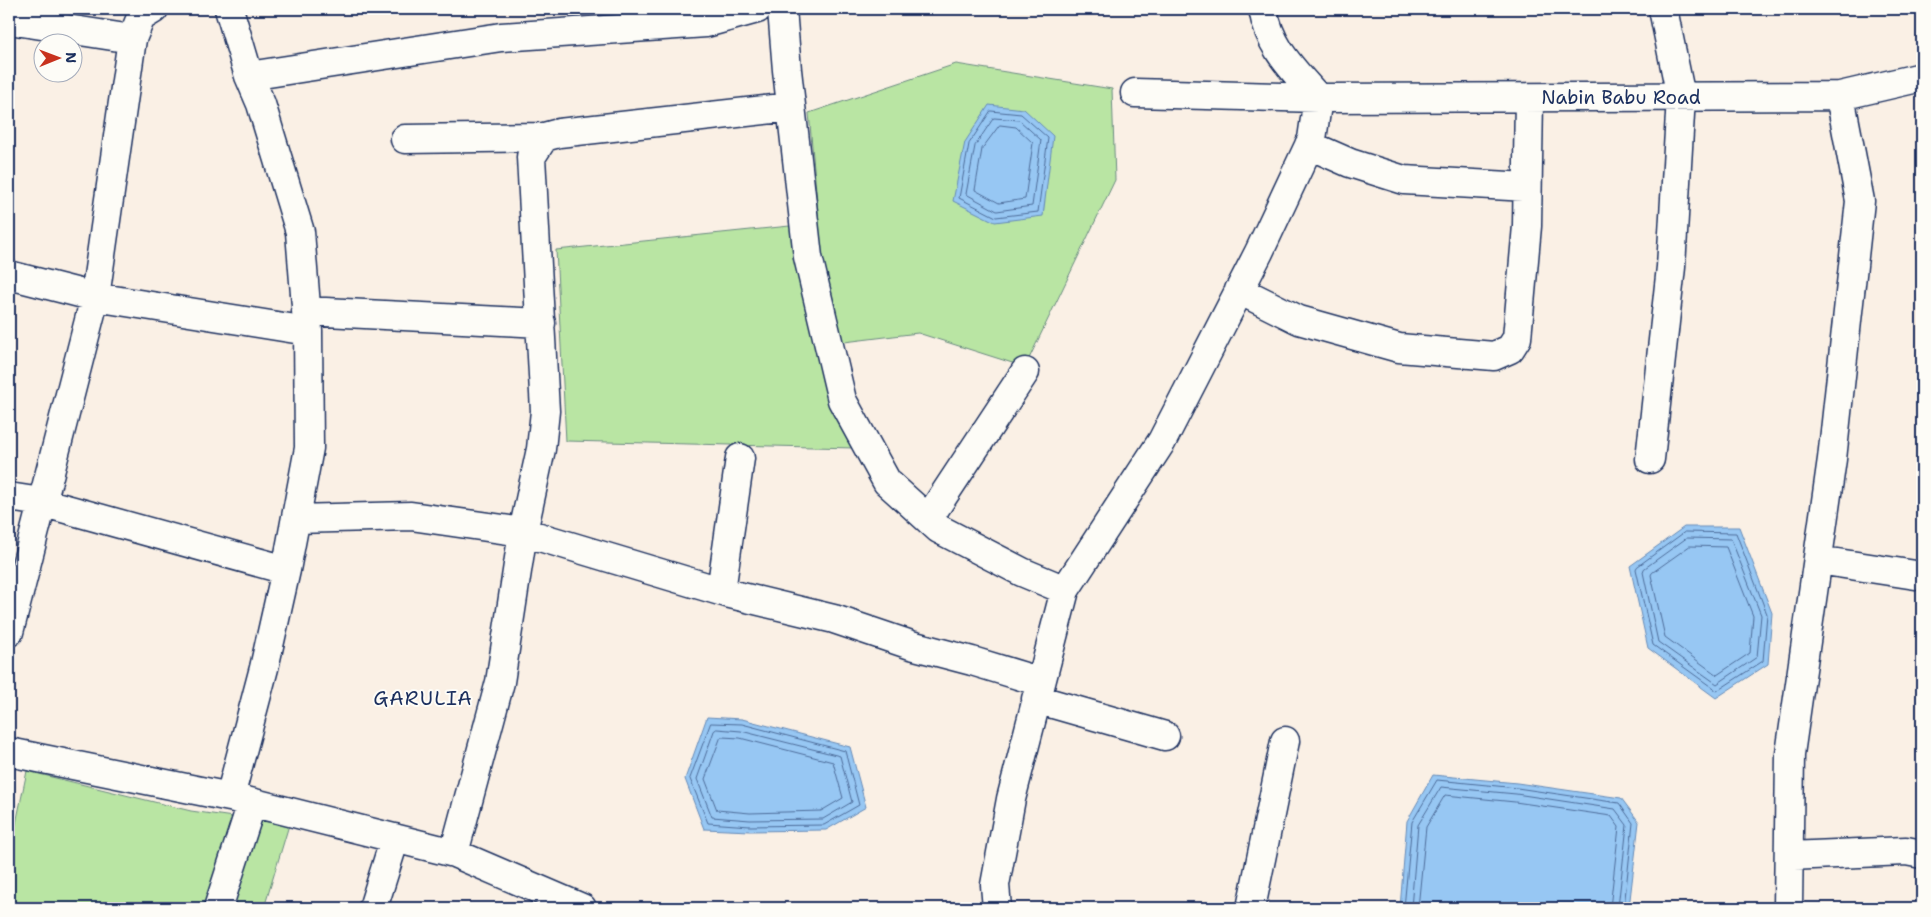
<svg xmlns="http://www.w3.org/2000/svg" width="1931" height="917" viewBox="0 0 1931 917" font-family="'Shantell Sans',sans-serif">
	<rect width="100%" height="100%" fill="#faf0e5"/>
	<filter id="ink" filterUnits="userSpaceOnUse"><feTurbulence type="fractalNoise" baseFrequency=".02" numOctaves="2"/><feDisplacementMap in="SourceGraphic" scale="10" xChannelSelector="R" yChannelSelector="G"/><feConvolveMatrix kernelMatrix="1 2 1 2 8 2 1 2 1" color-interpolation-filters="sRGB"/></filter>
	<g filter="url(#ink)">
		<path fill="#b9e5a3" stroke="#6a8a80" d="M956,64L1112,89L1115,180L1025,367L918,333L820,345L854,448L566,441L556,250L819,223L809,113Z
			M27,771L191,811L289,825L264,908H9V857Z"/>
		<path fill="#97c7f3" stroke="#658ab7" d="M989,105L1024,109L1053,136L1043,216L995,222L953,201L965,142Z
			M1684,527H1739L1772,613L1768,664L1716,698L1648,648L1630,566Z
			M707,717L742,719L850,747L866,807L826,830L750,831L704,829L685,779Z
			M1433,775L1517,783L1621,798L1639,822L1629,908H1400L1407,821Z"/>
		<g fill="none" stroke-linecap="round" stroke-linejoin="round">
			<path stroke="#4d6c9a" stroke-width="1" d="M991,111L1021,114L1048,138L1038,212L996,217L959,198L969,144Z
				M994,118L1019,120L1041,140L1032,206L997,211L966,194L975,146Z
				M1000,125L1016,127L1033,143L1025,199L999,203L975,190L982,149Z
				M1685,532L1736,533L1767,614L1763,661L1717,691L1653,645L1636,569L1637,567Z
				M1687,538L1731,539L1761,615L1757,657L1717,684L1658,642L1643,572L1644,569Z
				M1690,546L1726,547L1753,616L1750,653L1717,675L1665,637L1651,575L1652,573Z
				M711,723L742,724L845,751L859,805L824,825L750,826L708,823L690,779Z
				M717,729L741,731L840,756L852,802L823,819L750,820L712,817L697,779L714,731Z
				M722,737L740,738L833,762L843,798L821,811L750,813L717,810L705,779L720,739Z
				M1404,908L1412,822L1437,780L1517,788L1619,803L1633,823L1624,908
				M1411,908L1418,825L1441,787L1516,794L1615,809L1627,825L1618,908
				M1418,908L1426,827L1445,795L1515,802L1611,816L1619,827L1610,908"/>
			<g stroke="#1b2f5e" stroke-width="31">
				<path id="minor" d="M229,9L249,76L261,104L300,232L308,331L309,448L286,570L264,668L230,797
					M782,9L787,70L808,257L842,400L887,482L939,529L1022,572L1065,590
					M9,20L132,39L141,17L154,9
					M249,76L501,37L706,23L757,9
					M1135,93L1318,98L1840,96L1922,77
					M405,139L544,137
					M1309,145L1350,163L1404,180L1527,187
					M9,275L95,297L308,331
					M1239,290L1299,320L1399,348L1494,356L1510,349L1517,338L1527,226L1529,98
					M306,311L541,323
					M1650,459L1671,267L1681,97L1663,9
					M9,497L41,502L286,570
					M296,519L411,516L523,532L730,594L834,619L911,645L972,661L1041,682
					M928,519L1025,372
					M1818,560L1922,576
					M721,591L740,458
					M9,632L95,297L132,39
					M1036,699L1165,736
					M9,752L230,797L454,853L582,908
					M454,853L500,682L523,532L541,449L545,411L531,157L544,137L559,133L791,107
					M1789,856L1906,851L1922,854
					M218,908L252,803
					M373,908L395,838
					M997,908L995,885L1011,799L1065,590L1162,441L1259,252L1312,139L1318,98C1293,69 1270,49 1263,9
					M1251,908L1285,741
					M1788,908L1790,754L1832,459L1860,201L1840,96"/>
			</g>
			<use href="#minor" stroke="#fdfcf7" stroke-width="28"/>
		</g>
	</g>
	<g text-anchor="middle" stroke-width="4" stroke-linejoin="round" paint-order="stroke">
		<g font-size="19" fill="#1b2f5e" stroke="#fdfcf7">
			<text x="1621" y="104">Nabin Babu Road</text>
		</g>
		<g font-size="20" letter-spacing="1" fill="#1b2f5e" stroke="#fdfcf7">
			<text x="423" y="705">GARULIA</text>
		</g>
	</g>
	<rect width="1931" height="917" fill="none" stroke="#fdfcf7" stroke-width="30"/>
	<rect x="15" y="15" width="1901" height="887" fill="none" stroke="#1b2f5e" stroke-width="2" filter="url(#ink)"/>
	<g transform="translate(58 58) rotate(89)"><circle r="24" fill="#fdfcf7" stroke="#a3aaba"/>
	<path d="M0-4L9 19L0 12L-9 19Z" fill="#c8321e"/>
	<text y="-8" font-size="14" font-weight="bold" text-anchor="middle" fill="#1b2f5e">N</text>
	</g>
</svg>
